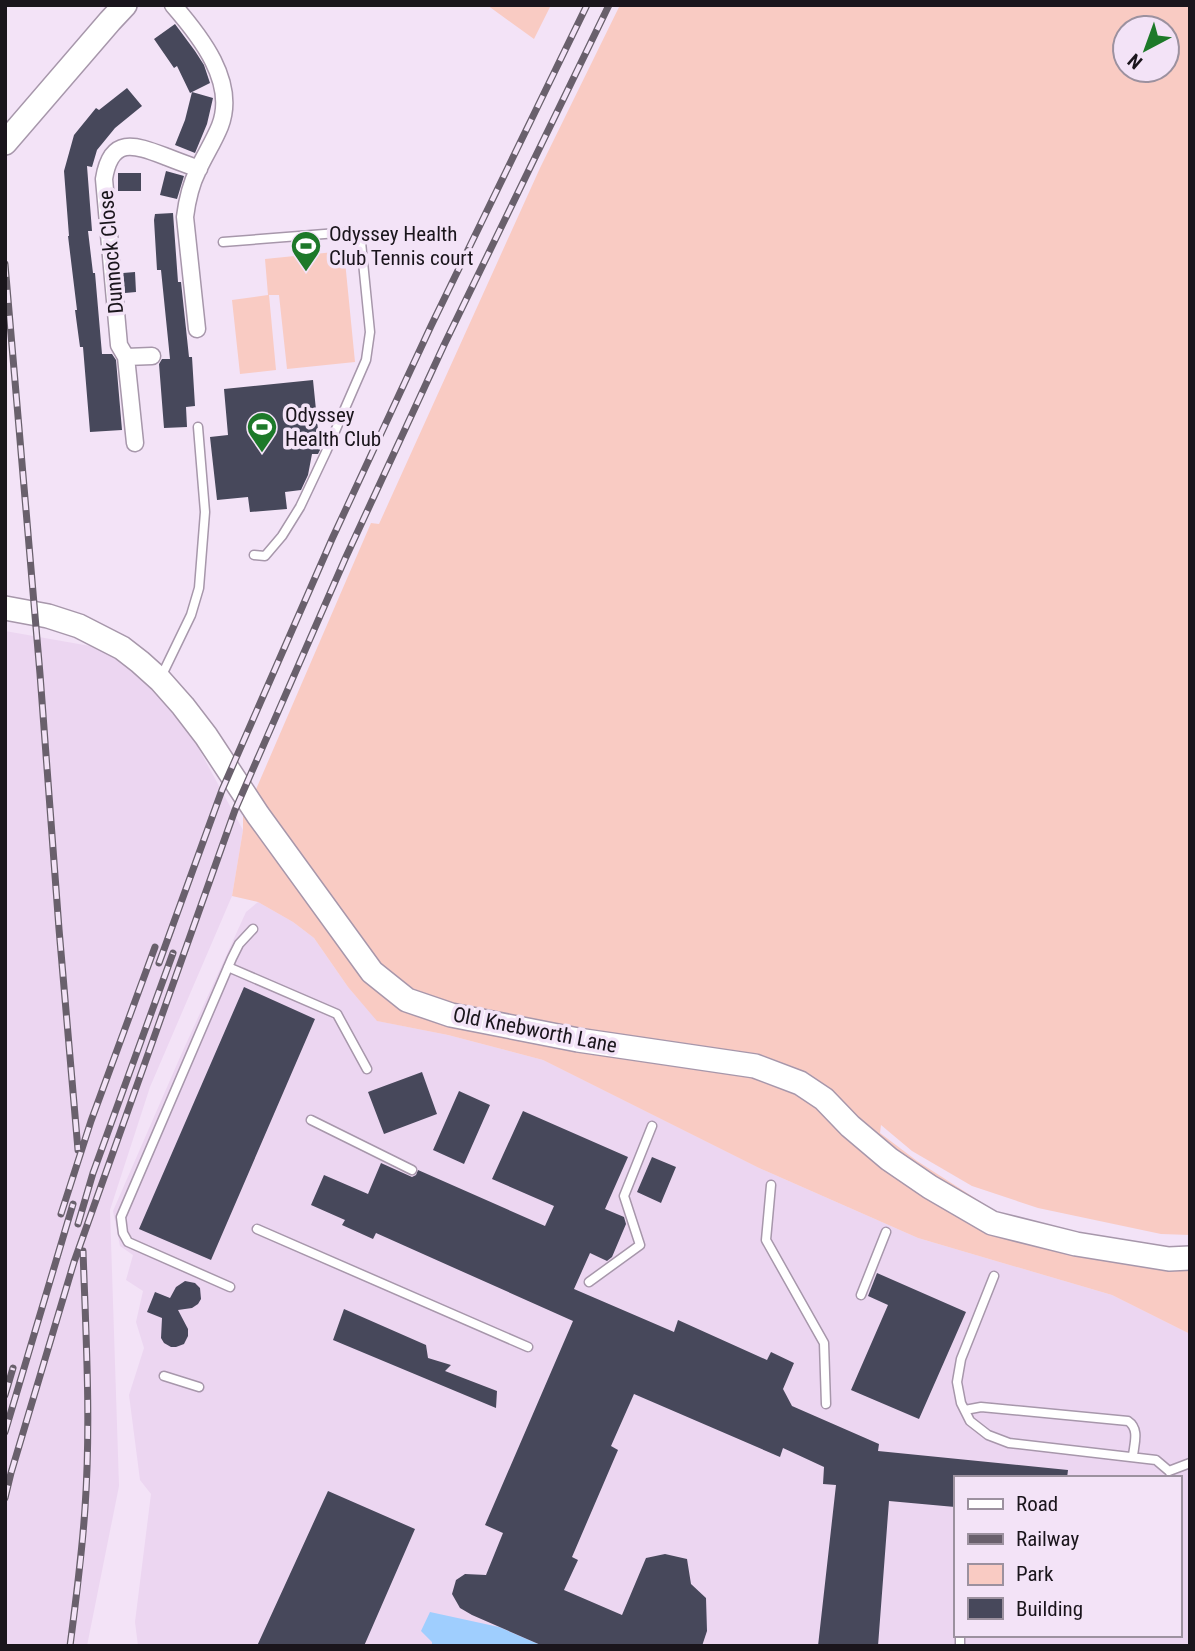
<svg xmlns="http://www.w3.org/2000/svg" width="1195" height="1651" viewBox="0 0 1195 1651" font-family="'Roboto Condensed',sans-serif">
	<rect width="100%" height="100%" fill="#f3e3f7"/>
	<path fill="#ecd6f1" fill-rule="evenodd" d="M5,631L107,649L175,705L243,830L232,896L150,1087L110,1210L119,1486L87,1646H5Z
		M258,902L293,922L314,938L348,987L378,1021L448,1035L543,1060L759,1168L918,1238L1112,1295L1190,1334V1646H138L135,1622L151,1494L140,1480L129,1395L144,1348L136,1322L143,1291L126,1280L133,1255L120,1246L113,1211L181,1055L246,912ZM955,1478H1179V1635H955Z"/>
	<path fill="#f9cbc3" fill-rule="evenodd" d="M487,5H551L534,39Z
		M620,5H1190V1235L1161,1234L1038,1208L972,1186L912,1151L881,1125L880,1133L917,1161L995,1211L994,1215L908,1163L830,1096L409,993L376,967L254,794L371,523L379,524L540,168ZM1125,28H1167V70H1125Z
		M344,251L355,362L287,369L279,295H269L276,370L240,374L232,300L268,295L265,259Z
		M243,806L399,1004L752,1073L790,1086L949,1205L1190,1263V1334L1112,1295L918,1238L759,1168L543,1060L448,1035L377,1021L348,987L314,938L293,922L258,902L232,896L243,830Z"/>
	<path fill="#9fcefe" d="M430,1612L499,1627L543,1646H432V1642L421,1631Z"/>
	<path fill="#47485b" d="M175,24L195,51L204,65L210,83L190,93L177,66L174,68L154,39Z
		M127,88L142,106L115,128L97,150L92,167L87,166L92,231H88L93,273H95L102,354H112L116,360L122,430L90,432L83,347H80L75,310H77L68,236H69L64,171L74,135L96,108L99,110Z
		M192,92L213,98L207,124L195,153L175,145L185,120Z
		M166,171L184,176L177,199L160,195Z
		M118,173H141V191H118Z
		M173,213L178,282H181L189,357H192L195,406L186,407L187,427L164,428L159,364L162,359H170L161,270H157L154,220L155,214Z
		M135,272L136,292L125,293L123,273Z
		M313,380L320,450L318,454H312L308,475L301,490L285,492L287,509L250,512L248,497L217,500L210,437L228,435L224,389Z
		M244,987L315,1019L211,1260L139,1229Z
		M422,1072L437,1114L384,1134L368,1092Z
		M459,1091L490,1105L464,1164L433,1150Z
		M523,1111L628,1157L605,1209L624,1217L626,1224L612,1257L607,1261L590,1253L574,1289L674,1332L678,1320L767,1360L771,1352L794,1363L783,1389L792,1406L879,1444L878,1451L1068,1470L1067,1478H955V1507L889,1501L878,1646H818L836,1485L823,1484L824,1467L783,1448L780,1457L634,1394L611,1446L618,1450L572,1557L578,1560L564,1590L622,1615L646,1558L665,1554L687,1559L691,1584L706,1598L707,1631L702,1646H543L472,1615L460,1608L452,1594L456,1580L465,1574L486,1575L503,1533L485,1525L573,1321L376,1233L373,1239L342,1225L345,1220L311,1205L324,1175L368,1194L381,1163L412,1177L416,1175L418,1170L545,1226L554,1206L492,1179Z
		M652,1157L676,1167L661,1203L637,1192Z
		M877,1273L966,1312L919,1419L851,1390L888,1305L868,1296Z
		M185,1281L195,1283L200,1288L201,1299L198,1304L192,1308L178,1310L188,1329V1336L184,1344L176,1347H171L164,1343L161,1338L162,1318L147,1312L155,1292L170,1298L176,1287Z
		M344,1309L426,1345L428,1358L451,1365L445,1371L497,1391L496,1408L333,1340Z
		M328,1491L415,1529L364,1646H257Z"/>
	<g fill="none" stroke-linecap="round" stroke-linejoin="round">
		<g stroke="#a797ab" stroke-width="11">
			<path id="lane" d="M223,242L350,232L361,242L370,332L366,360L326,452L300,507L282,536L265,556L254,555
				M161,677L191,615L199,588L205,512L198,427
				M228,967L337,1014L367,1069
				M311,1120L412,1170
				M771,1185L766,1240L824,1343L826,1404
				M257,1229L528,1347
				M994,1276L961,1359L957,1382L961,1403L970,1421L988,1435L1009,1443L1156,1460L1169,1471
				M589,1282L640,1245L624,1196L652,1126
				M230,1287L128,1242L123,1233L121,1217L232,958L239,944L253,929
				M861,1295L886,1232
				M164,1376L199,1387
				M965,1410L981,1407L1128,1421C1140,1429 1134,1444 1133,1456
				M1169,1471L1190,1463
				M960,1646V1635"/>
		</g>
		<g stroke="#a797ab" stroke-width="19">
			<path id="street" d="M173,5C200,36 237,82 220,126C214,141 205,155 198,170C191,184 187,201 185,217L197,329
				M126,357L152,356
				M135,443L126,357L119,345L104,179C111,135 135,145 167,157C177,161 188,165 199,169"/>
		</g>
		<g stroke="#a797ab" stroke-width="26">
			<path id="secondary" d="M5,143L110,21L125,5
				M5,608L48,616L79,626L122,648L140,662L160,680L183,706L206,736L258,815L372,972L407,1000L451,1015L578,1040L755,1066L800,1083L824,1099L850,1126L889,1159L930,1187L992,1223L1076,1244L1169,1259L1190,1258"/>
		</g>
		<use href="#lane" stroke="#fff" stroke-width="8"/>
		<use href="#street" stroke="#fff" stroke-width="16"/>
		<use href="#secondary" stroke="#fff" stroke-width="23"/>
		<g stroke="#69606c" stroke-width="7">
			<path id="rail" d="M5,264L40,674L59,929L78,1150
				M159,963L222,790L332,539L431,326L587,5
				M61,1214L91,1121L155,947
				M78,1224L93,1173L173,953
				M5,1395L13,1368
				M5,1432L73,1204
				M5,1498L11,1473L74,1262L235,810L345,559L444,345L609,5
				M70,1646C76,1600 82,1554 85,1508C91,1422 86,1337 83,1251"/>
		</g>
		<use href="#rail" stroke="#f3e3f7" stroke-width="4.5" stroke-dasharray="13" stroke-linecap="butt"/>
	</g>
	<defs>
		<g id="stadium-pin" transform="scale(1.575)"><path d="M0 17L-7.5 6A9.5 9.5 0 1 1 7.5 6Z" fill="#1d7929" stroke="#f3e3f7"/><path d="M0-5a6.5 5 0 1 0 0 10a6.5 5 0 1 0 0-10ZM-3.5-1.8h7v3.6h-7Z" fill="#fff"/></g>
	</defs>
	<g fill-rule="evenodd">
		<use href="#stadium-pin" x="306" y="246"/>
		<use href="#stadium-pin" x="262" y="427"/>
	</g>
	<g text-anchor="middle" stroke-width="7" stroke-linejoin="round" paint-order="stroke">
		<g font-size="21" fill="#1a151c" stroke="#f3e3f7" text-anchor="start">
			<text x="329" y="241">Odyssey Health<tspan x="329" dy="24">Club Tennis court</tspan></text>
			<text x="285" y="422">Odyssey<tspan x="285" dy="24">Health Club</tspan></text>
		</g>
		<g font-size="21" fill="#1a151c" stroke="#f3e3f7">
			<text transform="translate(111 252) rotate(-95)" y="7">Dunnock Close</text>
			<text transform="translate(535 1030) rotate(11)" y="7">Old Knebworth Lane</text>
		</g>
	</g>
	<rect width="1195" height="1651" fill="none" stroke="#1a151c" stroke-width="14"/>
	<rect x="954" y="1476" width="228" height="161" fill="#f3e3f7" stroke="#9c919f" stroke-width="2"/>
	<rect x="968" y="1499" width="35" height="10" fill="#ffffff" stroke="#9c919f" stroke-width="2"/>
	<text x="1016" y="1511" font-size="21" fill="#1a151c">Road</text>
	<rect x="968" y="1534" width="35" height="10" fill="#69606c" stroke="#9c919f" stroke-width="2"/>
	<text x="1016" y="1546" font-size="21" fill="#1a151c">Railway</text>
	<rect x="968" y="1564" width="35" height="21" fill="#f9cbc3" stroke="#9c919f" stroke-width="2"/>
	<text x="1016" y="1581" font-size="21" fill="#1a151c">Park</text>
	<rect x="968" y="1598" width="35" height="21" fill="#47485b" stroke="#9c919f" stroke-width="2"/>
	<text x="1016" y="1616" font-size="21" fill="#1a151c">Building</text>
	<g transform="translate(1146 49) rotate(221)"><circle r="33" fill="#f3e3f7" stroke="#9c919f" stroke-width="2"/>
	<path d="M0-5L12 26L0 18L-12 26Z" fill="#1d7929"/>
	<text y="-10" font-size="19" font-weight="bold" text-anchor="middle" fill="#1a151c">N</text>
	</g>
</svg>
